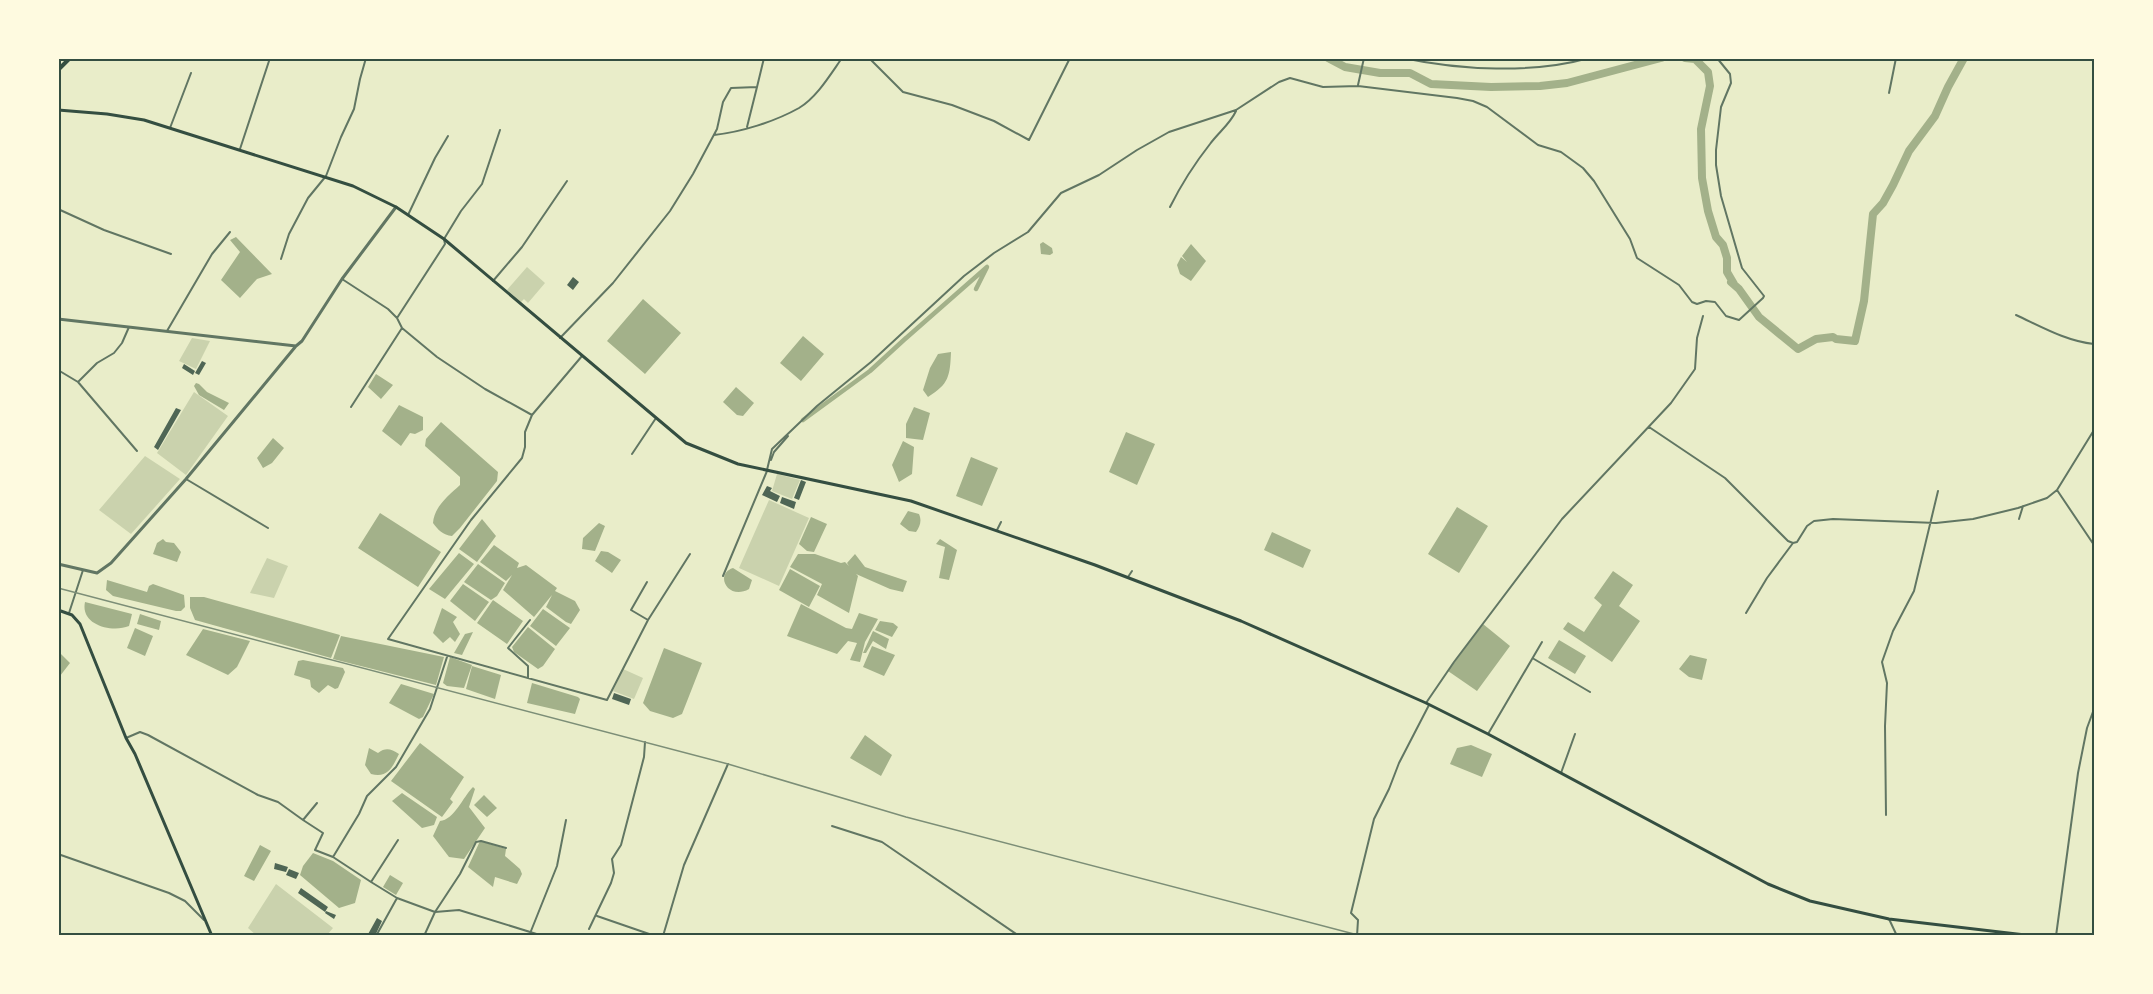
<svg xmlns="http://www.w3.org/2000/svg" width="2153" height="994" viewBox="0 0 2153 994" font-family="'Roboto Condensed',sans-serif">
	<rect width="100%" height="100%" fill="#e9edc9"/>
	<path fill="#cad2ad" d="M527,267L545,283L528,303L524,299L521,302L507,290Z
		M192,338L210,341L196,369L179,361Z
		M194,392L228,416L186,475L157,453Z
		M145,456L180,479L131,534L99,510Z
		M777,474L800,480L792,499L772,491Z
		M769,500L809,518L779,586L739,568Z
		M267,558L288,566L274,598L250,593Z
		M623,669L643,678L634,699L613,691Z
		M276,884L333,928L327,935H256L248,928Z"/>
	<path fill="#a3b18a" d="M236,237L272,274L257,279L240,298L221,280L240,252L230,240Z
		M1043,242L1052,248L1053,253L1050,255L1041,254L1040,244Z
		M1191,244L1206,261L1191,281L1180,274L1177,265L1181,257L1187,262L1182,256Z
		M643,299L681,333L645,374L607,341Z
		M803,336L824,354L801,381L780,363Z
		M951,352C950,376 949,384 928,397L923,390L930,368L938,354Z
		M376,374L393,385L381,399L368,387Z
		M196,383L199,384L207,392L229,403L224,410L199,395L194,386Z
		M736,387L754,403L743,416L737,415L723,402Z
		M399,405L423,417V430L415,434L410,433L401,446L382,431Z
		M914,407L930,413L923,440L906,438V424Z
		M441,422L498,472L497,481L460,528L452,536C443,535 438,530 433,523C434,507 448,496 460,485V477L425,446L426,439Z
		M1126,432L1155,444L1137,485L1109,472Z
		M273,438L284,448L272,463L263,468L257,458Z
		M903,441L914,447L912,474L899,482L892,465Z
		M971,457L998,468L982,506L956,496Z
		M1457,507L1488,526L1459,573L1428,554Z
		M908,511L919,514C922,521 920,526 916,532L909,531L900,524Z
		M380,513L441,552L418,587L358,548Z
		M811,517L827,524L814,552L807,551L799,544Z
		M482,519L496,536L477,562L459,549Z
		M599,523L605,526L595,551L582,549L583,538Z
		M1272,532L1311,550L1303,568L1264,550Z
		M163,539L166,542L174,543L181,552L177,562L153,554L157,543Z
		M940,539L957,550L949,580L939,578L945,547L936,544Z
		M494,545L519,563L517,568L526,565L557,588L555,591L575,601L580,610L571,624L566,622L546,607L552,595L534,617L503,590L512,575L506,581L480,562Z
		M601,551L608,552L621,560L612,573L595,561Z
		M459,553L474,564L445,599L429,589Z
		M798,554H815L841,563L845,562L849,566L847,563L855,554L865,567L907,581L903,592L890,589L856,574L858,576L849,613L817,595L822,584L790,567Z
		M478,564L505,583L497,596L491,600L464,582Z
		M733,568L752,580L749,589C728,601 714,574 733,568Z
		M790,569L820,586L809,607L779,590Z
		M1613,571L1633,585L1619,606L1640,621L1612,662L1563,629L1568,622L1584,632L1602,605L1594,598Z
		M107,580L147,592L149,586L153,584L184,595L185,607L181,611H176L113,596L106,590Z
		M463,584L489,602L475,621L450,601Z
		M190,597H204L340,635L331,658L195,620L190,608Z
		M493,600L523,621L507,644L477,623Z
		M85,602L132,614L129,626C112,633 80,625 85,602Z
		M801,604L846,628L852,629L859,613L878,619L865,642L860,662L850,660L857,643L848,641L837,654L787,636Z
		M442,608L457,617L453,622L460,634L455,642L450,637L443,643L433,633Z
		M543,609L570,628L556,646L530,626Z
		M140,614L161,621L159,630L137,624Z
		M880,621L893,623L898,627L892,637L875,630Z
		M1483,624L1510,646L1477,691L1448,671Z
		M528,627L555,649L543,666L538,669L514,652L512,647Z
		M135,628L153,636L145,656L127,648Z
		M203,629L250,641L237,667L228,675L186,655Z
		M873,631L889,639L886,649L873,641L866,653H863Z
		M473,632L462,655L454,653L465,634Z
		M341,636L444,657L436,685L333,659Z
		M1559,640L1586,656L1575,674L1548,658Z
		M872,646L895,655L884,676L863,667Z
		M664,648L702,663L682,714L673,718L650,711L643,703Z
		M58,651L70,663L60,676H59Z
		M1690,655L1707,659L1702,680L1689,677L1679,669Z
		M450,657L472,665L464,688L447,686L443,683Z
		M303,660L343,668L345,672L338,688L335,689L328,685L319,693L311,687L310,680L294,675L298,661Z
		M472,666L501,675L495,699L466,689Z
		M532,683L578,697L580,699L575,714L527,703Z
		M401,684L434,694L423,717L419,719L389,703Z
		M865,735L892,755L881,776L850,758Z
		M420,743L464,777L450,799L453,802L442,817L391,781Z
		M1471,745L1492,754L1482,777L1450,764L1457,748Z
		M369,748L378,753C386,747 391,749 399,754C392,768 388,778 371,774L365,765Z
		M473,787L475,789L469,807L485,828L464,859L449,857L433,836L440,821C454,820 463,797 473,787Z
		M402,793L437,817L434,825L422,828L392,801Z
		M484,795L497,808L487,817L474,805Z
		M480,841L506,849L505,856L520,869L522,874L517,884L495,877L493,887L468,867Z
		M260,845L271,851L254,881L244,876Z
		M313,853L333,861L361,880L355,903L339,908L300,875L303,866Z
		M390,875L403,883L396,895L383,887Z"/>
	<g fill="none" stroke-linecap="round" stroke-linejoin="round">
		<path stroke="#a3b18a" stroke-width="4.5" d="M905,339L987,267L976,289
			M803,420L870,371L906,338"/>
		<path stroke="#a3b18a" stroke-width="8" d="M1328,58L1345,67L1380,73H1410L1431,84L1491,87L1540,86L1567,83L1661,58
			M1685,58L1695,59L1708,72L1710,86L1701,129L1702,178L1708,211L1716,237L1723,245L1727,258V272L1734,284L1731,282L1739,289L1759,317L1798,349L1816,339L1833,337L1836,339L1855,341L1864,301L1873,214L1883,203L1893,185L1909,151L1935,116L1948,87L1964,58"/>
	</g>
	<path fill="#4f6655" d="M573,277L579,282L573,290L567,285Z
		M202,361L206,363L199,375L195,373Z
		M184,364L195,371L193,375L182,368Z
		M176,408L181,410L158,450L154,447Z
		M801,480L806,482L799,500L794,498Z
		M767,486L772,488L770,491L780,496L777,502L762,495Z
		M782,497L796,502L794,509L780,503Z
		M614,693L631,699L629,705L612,699Z
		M275,863L288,867L286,872L274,869Z
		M289,869L299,873L296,879L286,875Z
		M301,888L328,907L325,912L298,893Z
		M326,911L336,915L334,919L325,913Z
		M377,918L382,921L375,936H367Z"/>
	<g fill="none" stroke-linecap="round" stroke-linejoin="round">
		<path stroke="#617663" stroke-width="2" d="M869,58L903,92L952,105L994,121L1029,140L1070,58
			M1403,58C1459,70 1533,74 1589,58
			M1358,85L1364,58
			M1889,93L1896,58
			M747,127L757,87
			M170,128L191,73
			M714,135C741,132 774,122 799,108C817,97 830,75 842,58
			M240,149L270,58
			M1170,207C1181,185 1195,163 1210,144C1219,132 1230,124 1236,111
			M58,209L104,230L171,254
			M408,215L435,158L448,136
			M281,259L289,234L308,198L326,176L341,137L354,109L360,79L366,58
			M342,279L388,309L397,318L402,328L437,357L485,389L532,415
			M493,281L522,247L567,181
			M2016,315C2042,327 2066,341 2094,344
			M397,318L445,244L444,239L461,211L482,184L500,130
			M167,331L212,254L230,232
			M560,338L613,283L670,211L693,174L717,129L723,102L731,88L757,87L764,58
			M582,356L532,415L525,432V447L522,458L471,520L388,639L607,700L648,620L690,554
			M58,370L78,382L137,451
			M78,382L97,363L114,353L122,343L129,327
			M351,407L402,328
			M1649,427L1725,478L1788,541L1793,543L1797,542L1807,526L1814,521L1833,519L1936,523L1973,519L2018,508L2047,498L2057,490L2094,430
			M632,454L656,418
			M771,460L774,452L788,436
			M767,470L772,449L817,406L871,362L964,276L994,253L1028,232L1061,193L1099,175L1137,150L1169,132L1236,110L1279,82L1290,78L1323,87L1358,86L1457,98L1473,101L1487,107L1538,145L1561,152L1583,168L1594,181L1630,239L1637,258L1679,285L1692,302L1697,304L1706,301L1715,302L1726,316L1739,320L1763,298L1764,296L1742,268L1721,196L1716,165V150L1721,107L1731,83L1730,74L1717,58
			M186,479L268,528
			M2057,490L2094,545
			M2019,519L2023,506
			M997,530L1001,522
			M723,576L767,471
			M1128,577L1132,571
			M647,582L631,610L648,620
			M69,613L83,570
			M1746,613L1767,578L1793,543
			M1534,659L1590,692
			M528,678V666L508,648L530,620
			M1426,703L1454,662L1562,519L1671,403L1695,369L1697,338L1703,316
			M1488,734L1542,642
			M126,738L140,732L148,735L258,795L278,802L303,820L317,803
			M1561,773L1575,734
			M1886,815L1885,726L1887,683L1882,662L1893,631L1914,591L1938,491
			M303,820L323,833L315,850L333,857L371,882
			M832,826L882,842L1019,936
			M398,840L371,882L397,898L435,912L460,874L476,842L481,841L506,848
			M58,854L169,893L185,901L204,920
			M333,857L359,814L367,796L396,767L430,709L447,657
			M597,916L655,936
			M1889,919L1897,936
			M589,929L611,883L614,873L612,859L621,845L644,757L645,742
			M531,931L557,866L566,820
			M376,936L397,898
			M424,936L435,912L459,910L543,936
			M663,936L684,865L728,764
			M1357,936L1358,920L1351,913L1374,819L1389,789L1399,763L1429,705
			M2056,936L2078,773L2087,728L2094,709"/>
		<path stroke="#617663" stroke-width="3" d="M58,319L296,346L302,341L342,279L396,207
			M58,564L97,573L111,563L186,479L296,346"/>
		<path stroke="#344e41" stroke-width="3" d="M58,110L107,114L144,120L353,186L396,207L444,239L686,443L738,464L911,501L1095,565L1241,621L1426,703L1488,734L1768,884L1810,901L1889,919L2034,936
			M58,610L72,615L80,624L126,738L135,754L212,936"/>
		<path stroke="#344e41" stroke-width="4" d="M58,70L70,58"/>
		<path stroke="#7c8e77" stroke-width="1.5" d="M58,588L728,764L906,817L1354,934"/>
	</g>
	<rect width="2153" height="994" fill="none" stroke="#fefae0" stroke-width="120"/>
	<rect x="60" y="60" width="2033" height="874" fill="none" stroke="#344e41" stroke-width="2"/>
</svg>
